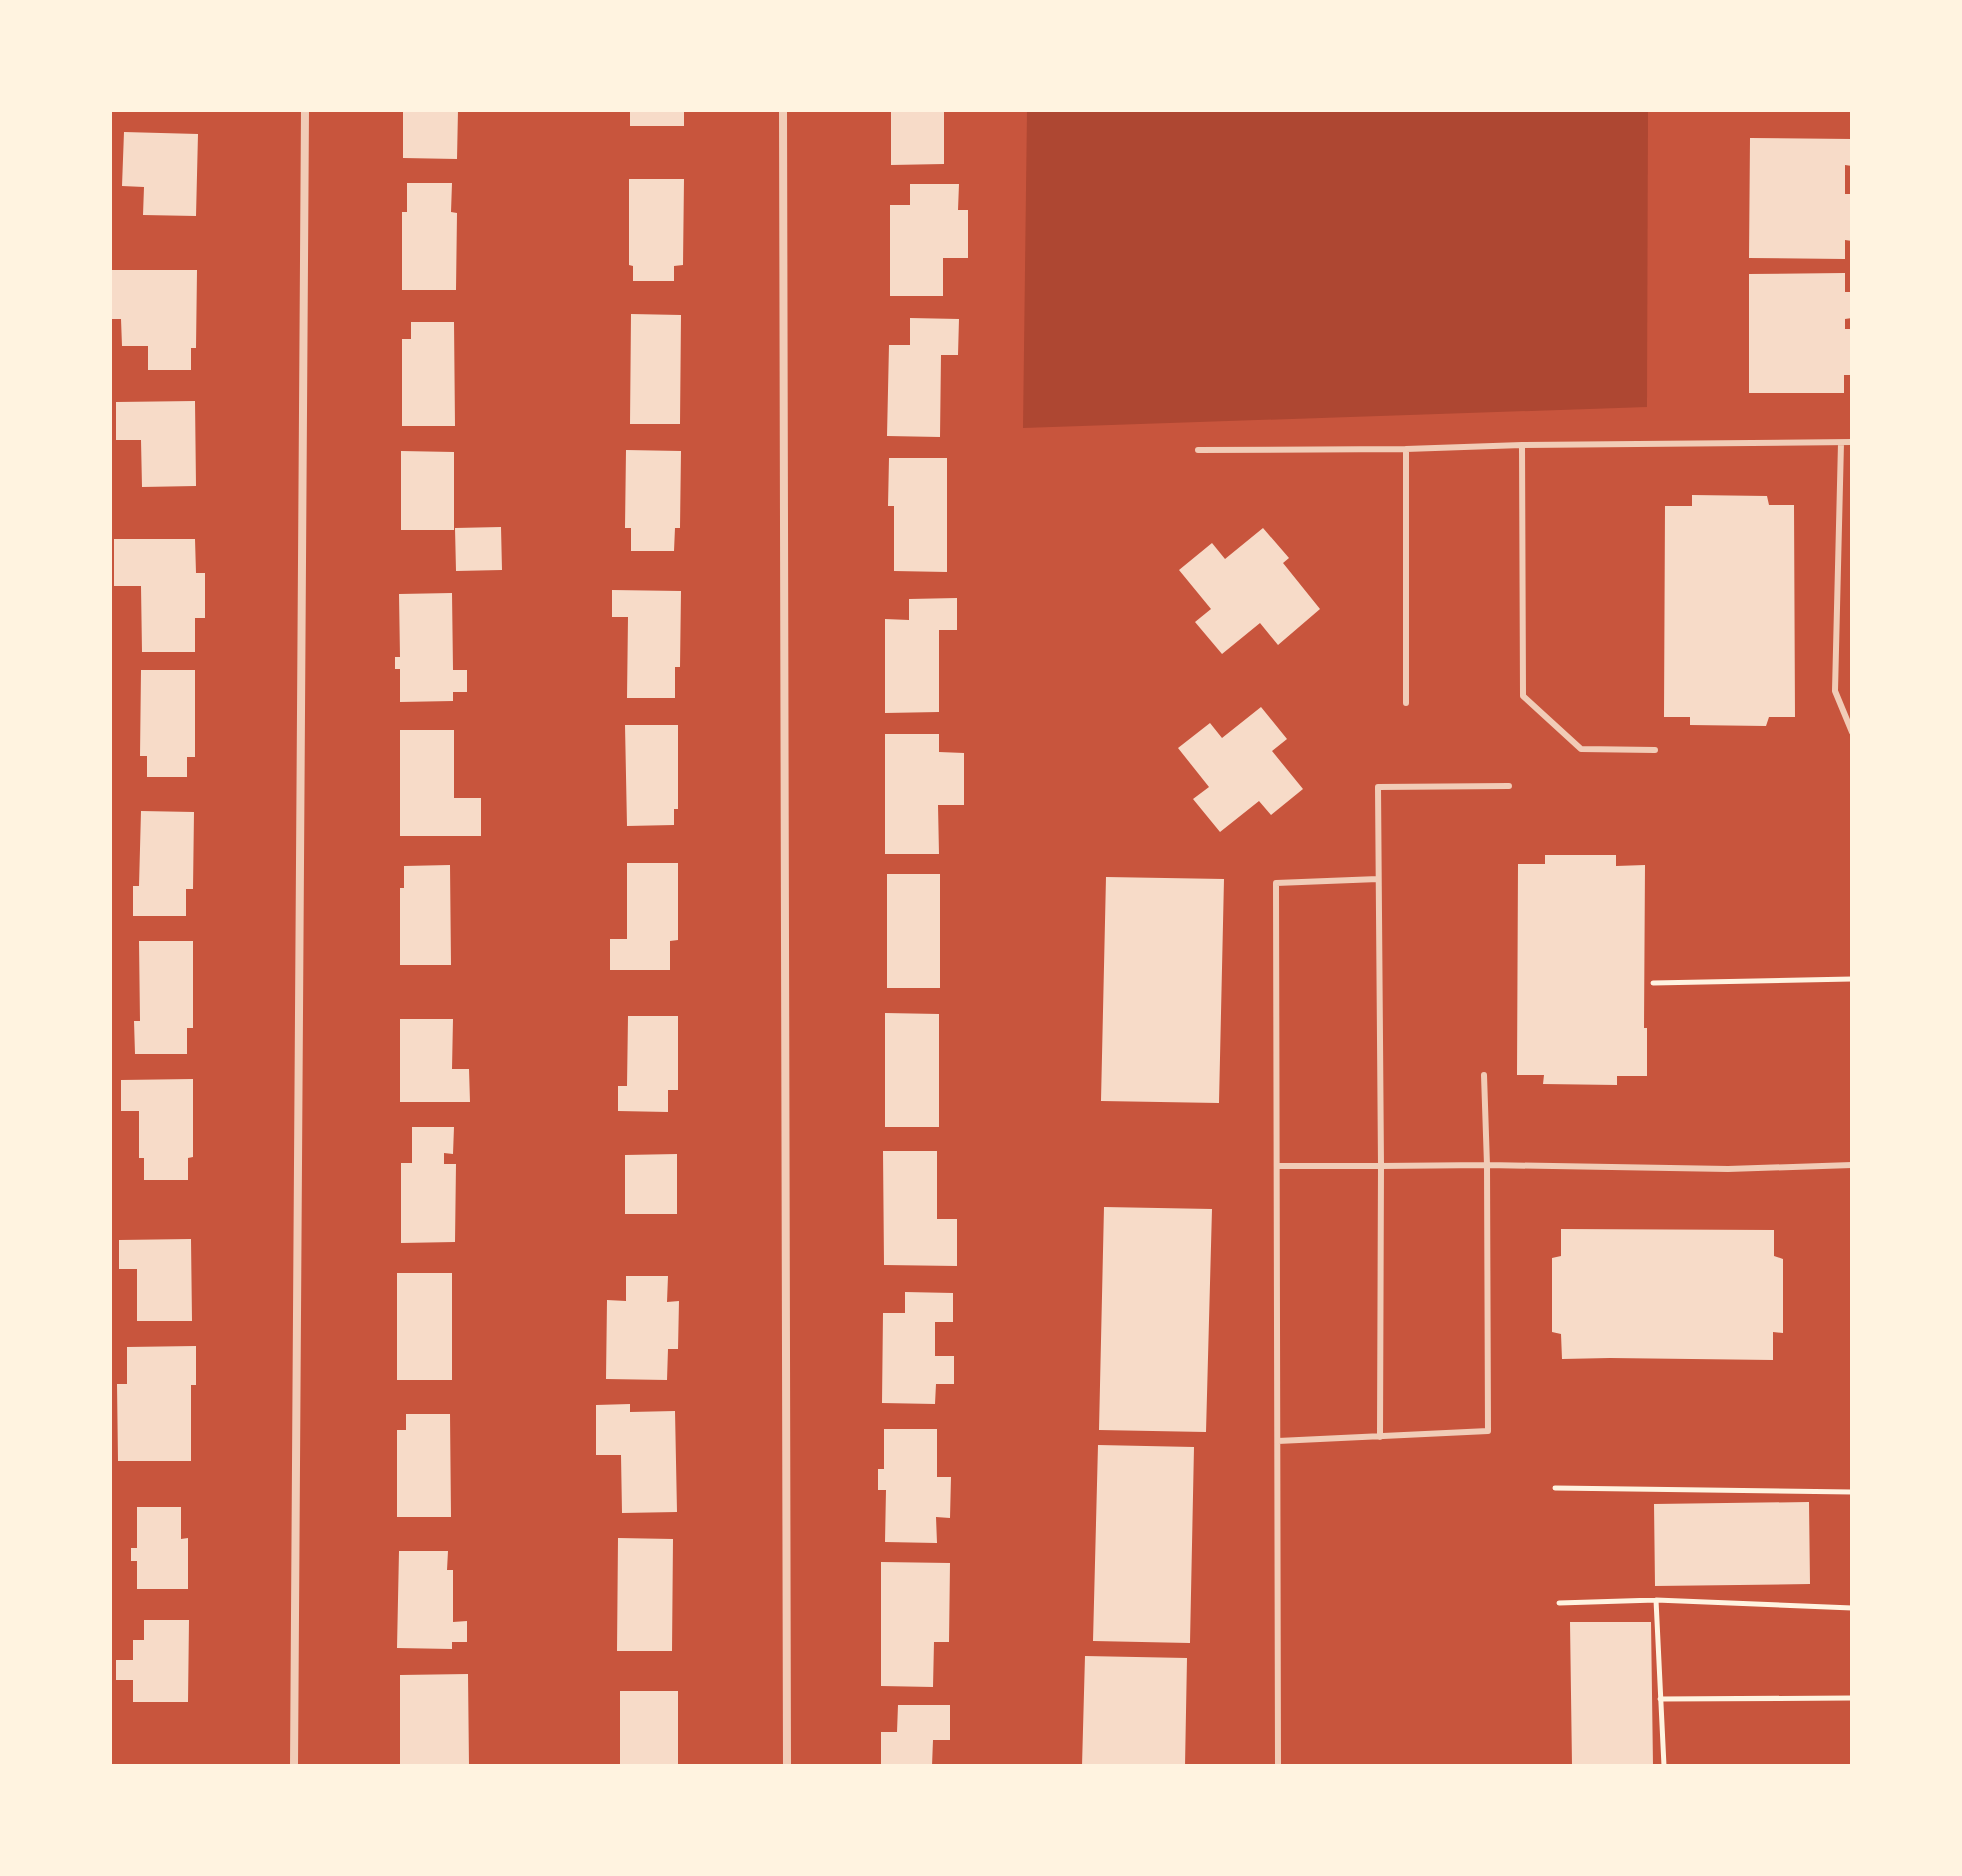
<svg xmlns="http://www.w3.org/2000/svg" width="1962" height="1876" viewBox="0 0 1962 1876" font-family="'Titillium Web',sans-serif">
	<rect width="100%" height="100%" fill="#c8553d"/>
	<path fill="#ae4732" d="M1027,110H1648L1647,407L1023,428Z"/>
	<path fill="#f7dbc8" d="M403,110H458L457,159L403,158Z
		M630,110H684V126H630Z
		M891,110H944V164L891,165Z
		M124,132L198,134L196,216L143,215L144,187L122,186Z
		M1750,138L1852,139V166L1845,165V194H1852V241L1845,240V259L1749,258Z
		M629,179H684L683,265L674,266V281H633V266L629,265Z
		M407,183H452L451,212L457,213L456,290H402V212H407Z
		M910,184H959L958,210H968V258H943V296H890V205H910Z
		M112,270H197L196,348H191V370H148V346H122L121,319H112Z
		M1845,273V292H1852V318L1845,319V329H1852V375H1844V393H1749V274Z
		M631,314L681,315L680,424H630Z
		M910,318L959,319L958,355H941L940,437L887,436L889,345H910Z
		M411,322H454L455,426H402V339H411Z
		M195,401L196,486L142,487L141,440H116V402Z
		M626,450L681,451L680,528H675L674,551H631V528H625Z
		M401,451L454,452V530H401Z
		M889,458H947V572L894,571V506H888Z
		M1692,495L1767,496L1769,505H1794L1795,717H1769L1766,726L1690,725V717H1664L1665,506H1692Z
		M501,527L502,570L456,571L455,528Z
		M1263,528L1289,558L1283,563L1320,609L1278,645L1260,623L1222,654L1195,622L1211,609L1179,570L1212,543L1225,559Z
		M114,539H195L196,573H205V618H195V652H142L141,586H114Z
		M612,590L681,591L680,667H675V698H627L628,617H612Z
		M452,593L453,670H467V692H453V701L400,702V669H395V657H400L399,594Z
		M957,598V630H939V712L885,713V619L909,620V599Z
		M141,670H195V757H187V777H147V756H140Z
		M1261,707L1287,739L1272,751L1303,789L1271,815L1259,801L1220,832L1193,799L1209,787L1178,748L1210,723L1222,738Z
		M625,725H678V809H674V825L627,826Z
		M400,730H454V798H481V836H400Z
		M885,734H939V752L964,753V805H938L939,854H885Z
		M141,811L194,812L193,889H186V916H133V886H139Z
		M1545,855H1616V866L1645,865L1644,1028H1647V1076H1617V1085L1543,1084L1544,1075H1517L1518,864H1545Z
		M627,863H678V940L670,941V970H610V939H627Z
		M450,865L451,965H400V888H404V866Z
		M887,874H940V988H887Z
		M1106,877L1224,879L1219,1103L1101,1101Z
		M139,941H193V1028H187V1054H135L134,1021H140Z
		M885,1013L939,1014V1127H885Z
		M628,1016H678V1090H668V1112L618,1111V1086H627Z
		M400,1019H453L452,1069H469L470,1102H400Z
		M193,1079V1157L188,1158V1180H144V1158H139V1111H121V1080Z
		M412,1127H454L453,1154L444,1153V1164H456L455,1242L401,1243V1163H412Z
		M883,1151H937V1219H957V1266L884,1265Z
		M677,1154V1214H625V1155Z
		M1104,1207L1212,1209L1206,1432L1099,1430Z
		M1561,1229L1774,1230V1256L1783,1259V1333L1773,1332V1360L1610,1358L1562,1359L1561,1334L1552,1332V1258L1561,1256Z
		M191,1239L192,1321H137V1269H119V1240Z
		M397,1273H452V1380H397Z
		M626,1276H668L667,1302L679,1301L678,1349H668L667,1380L606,1379L607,1300L626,1301Z
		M905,1292L953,1293V1322H935V1356H954V1384H936L935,1404L882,1403L883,1313H905Z
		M196,1346V1385H191V1461H118L117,1384H127V1347Z
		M630,1404V1412L675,1411L677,1512L622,1513L621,1455H596V1405Z
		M406,1414H450L451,1517H397V1430H406Z
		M884,1429H937V1477H951L950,1518L936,1517L937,1543L885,1542L886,1490H878V1469H884Z
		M1098,1445L1194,1447L1190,1643L1093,1641Z
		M1809,1502L1810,1584L1655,1586L1654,1504Z
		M137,1507H181V1539L188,1538V1589H137V1561H131V1548H137Z
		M618,1538L673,1539L672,1651H617Z
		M399,1551H448L447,1570H453V1622L467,1621V1642H452V1649L397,1648Z
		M881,1562L950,1563L949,1642H934L933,1687L881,1686Z
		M144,1620H189L188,1702H133V1680H116V1660H133V1640H144Z
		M1570,1622H1651L1653,1766H1572Z
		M1085,1656L1187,1658L1185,1766H1082Z
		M468,1674L469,1766H400V1675Z
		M620,1691H678V1766H620Z
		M898,1705H950V1740H933L932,1766H881V1732H897Z"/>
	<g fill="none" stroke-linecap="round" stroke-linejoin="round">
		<path stroke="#fff3e0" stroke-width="5" d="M1653,983L1852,979
			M1555,1488L1852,1492
			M1656,1600L1664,1766
			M1559,1603L1656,1600L1852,1608
			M1660,1699L1852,1698"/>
		<path stroke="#f1ccb7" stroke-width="6" d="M1841,443L1835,691L1852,732
			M1522,445L1523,696L1581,749L1655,750
			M1198,450L1406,449
			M1406,703V449L1522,445L1852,442
			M1509,786L1378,787L1381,1166L1487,1165L1728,1169L1852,1165
			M1278,1166H1381L1380,1437
			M1278,1441L1488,1431L1487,1165L1484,1075
			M1278,1766L1276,883L1378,879"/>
		<path stroke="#f1ccb7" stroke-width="8" d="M783,110L787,1766
			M294,1766L305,110"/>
	</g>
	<rect width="1962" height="1876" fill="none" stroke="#fff3e0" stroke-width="224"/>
</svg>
